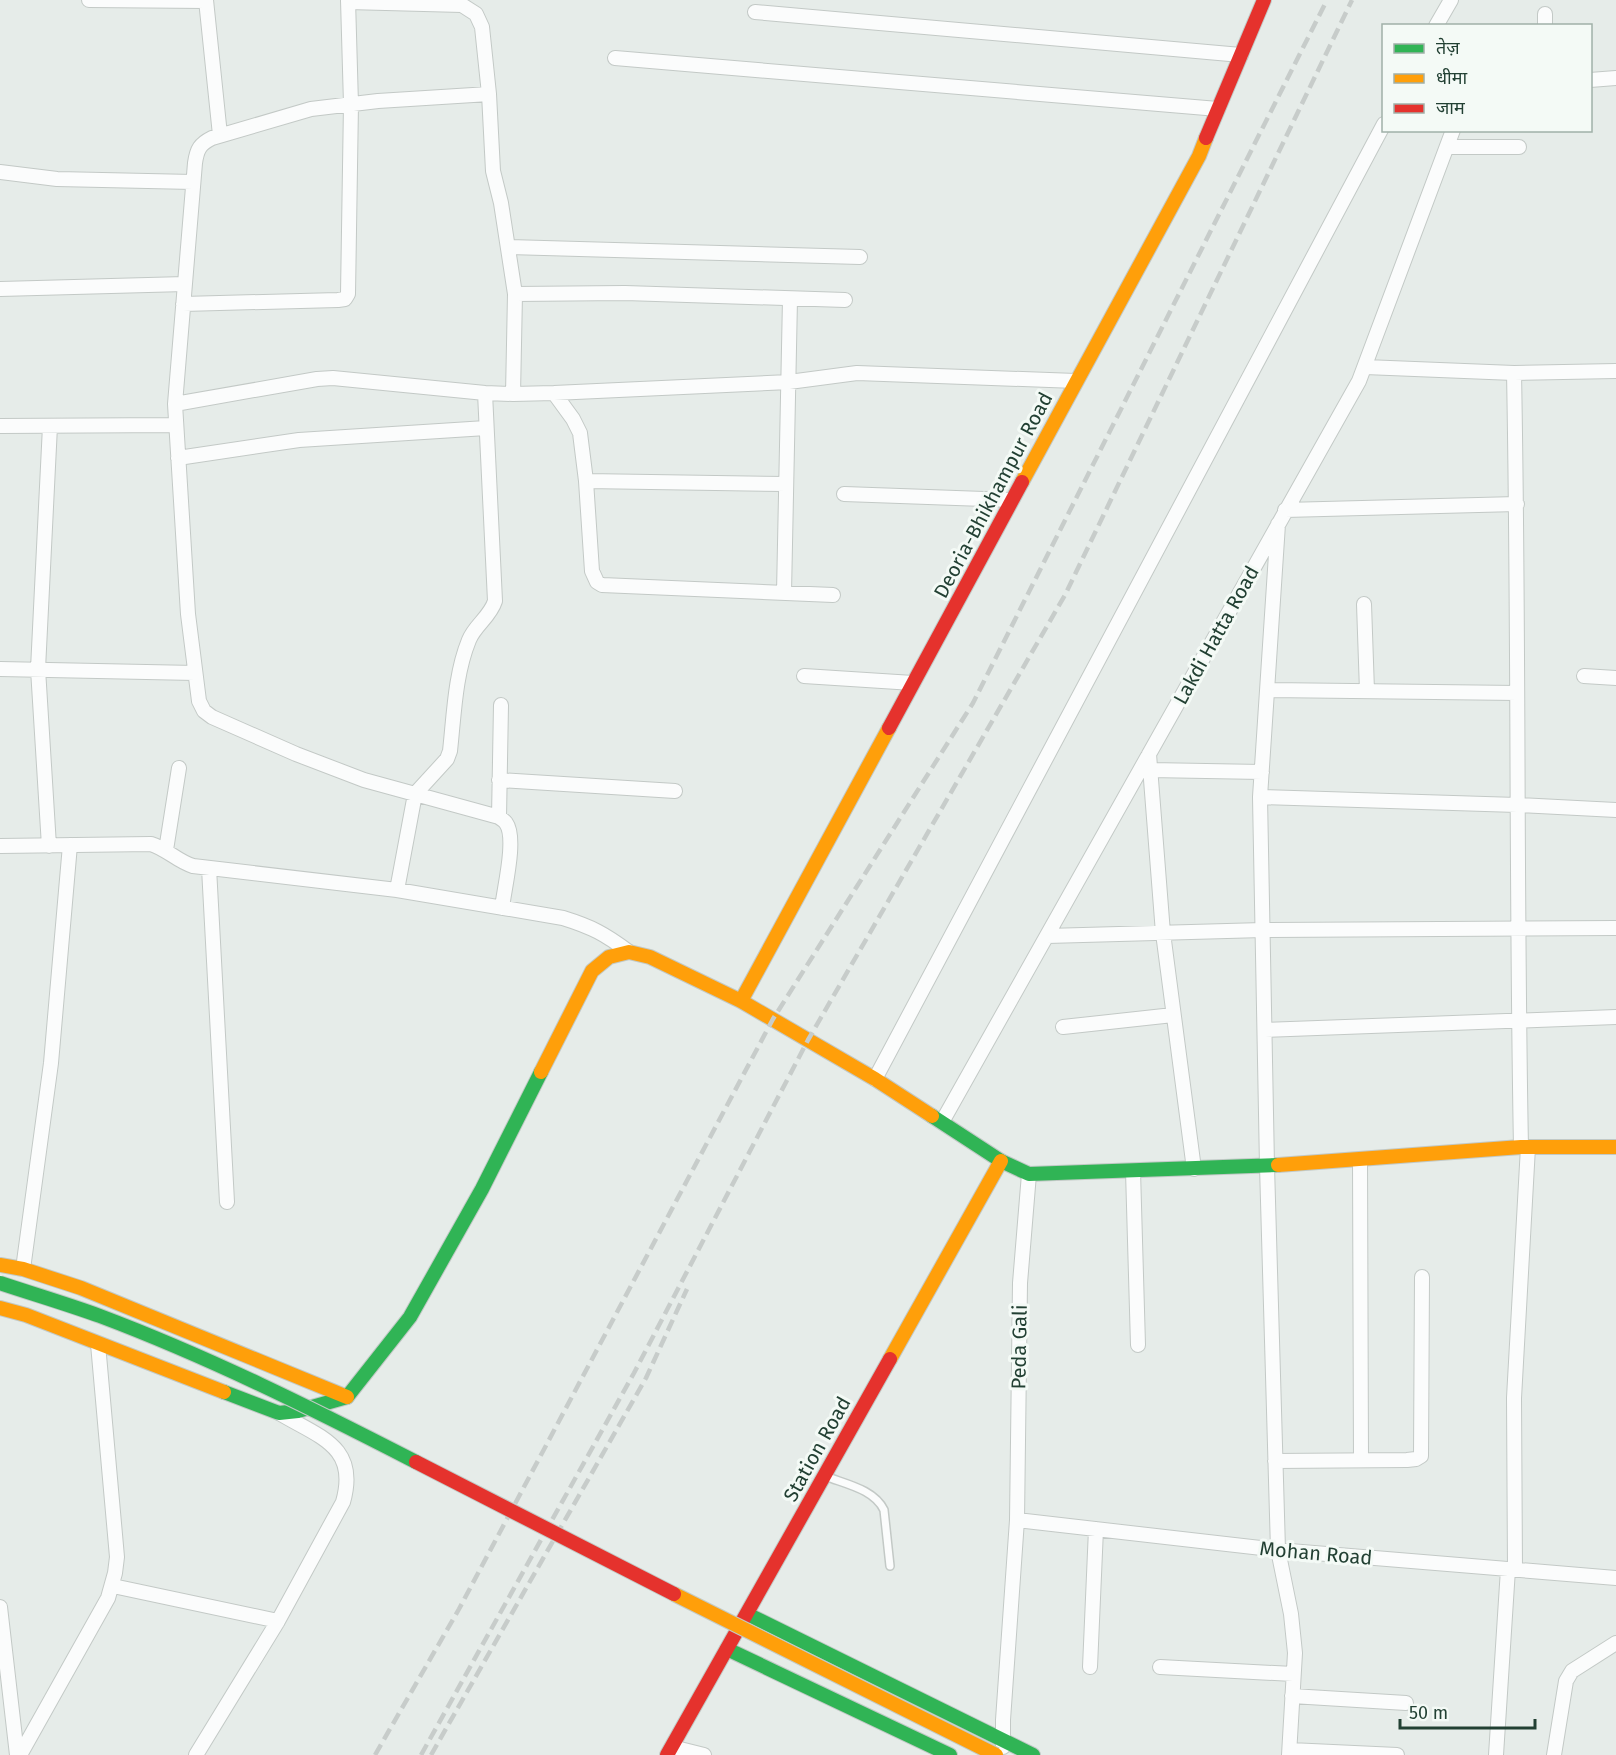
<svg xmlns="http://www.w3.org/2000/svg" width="1616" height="1755" viewBox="0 0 1616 1755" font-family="'Fira Sans','Noto Sans Devanagari',sans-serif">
	<rect width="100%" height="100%" fill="#e6ece9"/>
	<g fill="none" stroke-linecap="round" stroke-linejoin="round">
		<g stroke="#c3c9c6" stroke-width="10">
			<path id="lane" d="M825,1476C845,1484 874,1489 884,1510L890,1566"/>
		</g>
		<g stroke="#c3c9c6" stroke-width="16">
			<path id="street" d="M89,0L206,1
				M206,0L220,135
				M348,2L462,5L476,14L482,27L489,94L493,171L501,203L515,294L513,394
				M755,12L1241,55
				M1545,14V26
				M1436,26L1451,0
				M615,58L1218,109
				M1590,80L1616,78
				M489,94L378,101L311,109L212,138C200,144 197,149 195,163L175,404L188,614L199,701L204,711L212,717L296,754L364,780L499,817C501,819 504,820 506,823C517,838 504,889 502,908
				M1447,147H1519
				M0,172L57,179L193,182
				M509,247L860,257
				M0,289L185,284
				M515,294L625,293L845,300
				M183,304L338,300L345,299L348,294L351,104L348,0
				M1365,367L1514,373L1616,371
				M1514,373C1519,631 1516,889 1521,1147
				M554,393L573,419L580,433L586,481L592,571L597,582L602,585L833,595
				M175,404L317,379L333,378L485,393L513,394L554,393L789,382L857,373L1076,381
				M0,426L176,425
				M178,458L299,440L486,428
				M586,481L786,484
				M844,494L1012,500
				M1285,510L1517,504
				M1278,524L1260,797L1267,1166L1278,1550L1291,1614L1295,1653L1289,1755
				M784,593L790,299
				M1364,604L1367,691
				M0,669L195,673
				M804,676L913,683
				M1584,676L1616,678
				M1267,690L1517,693
				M1149,754L1163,933L1194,1169
				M1150,770L1262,772
				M499,780L675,791
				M1260,797L1517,805L1616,810
				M499,817L501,705
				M0,846L151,844C167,849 177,861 193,866L397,890L563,918C592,927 605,934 629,952
				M49,846L38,669L50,426
				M166,850L179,768
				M209,868L227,1202
				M397,890L415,794L447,759L450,751C454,715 455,674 469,640C475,625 490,617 495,601L485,393
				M1047,936L1263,930L1616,928
				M1063,1027L1173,1015
				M1265,1030L1616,1017
				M875,1079L1384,124
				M942,1122L1359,381L1453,130
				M1360,1159L1361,1460
				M1133,1171L1138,1345
				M23,1269L51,1063L70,845
				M1275,1461L1407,1460L1416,1459L1421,1456L1422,1277
				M1017,1520L1278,1550L1616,1578
				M1515,1570L1514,1398L1528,1147
				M113,1586L278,1621
				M0,1607L17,1755
				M1090,1667L1096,1529
				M1160,1667L1293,1674
				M1292,1696L1406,1703
				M672,1747L704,1755
				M1003,1747V1720L1017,1520L1020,1283L1029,1174
				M1290,1750L1397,1755
				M20,1755L108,1598L115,1573L117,1557L98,1344
				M196,1755L278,1621L343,1502C359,1446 319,1437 279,1413
				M1496,1755L1508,1569
				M1554,1755L1566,1681L1572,1671L1616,1643"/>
		</g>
		<g stroke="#c2c9c6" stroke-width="16">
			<path id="fast" d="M932,1116L1001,1161L1029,1174L1278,1165
				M224,1392L279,1413L298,1411L347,1397L410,1317L482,1189L541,1072
				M747,1614L1033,1755
				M727,1649L950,1755"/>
		</g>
		<g stroke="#c2c9c6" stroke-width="16">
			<path id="slow" d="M1022,482L1199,156L1206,138
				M741,1001L889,728
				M541,1072L592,971L609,957L629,952L650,957L741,1001L875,1079L932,1116
				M1278,1165L1521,1147H1616
				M0,1265L23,1269L81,1288L347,1397
				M0,1308L26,1315L224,1392
				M890,1359L1001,1161"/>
		</g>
		<g stroke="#c2c9c6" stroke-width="16">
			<path id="jam" d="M1206,138L1264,0
				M889,728L1022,482
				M667,1755L890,1359"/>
		</g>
		<use href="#lane" stroke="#fbfcfc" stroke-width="7"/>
		<use href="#street" stroke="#fbfcfc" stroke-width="14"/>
		<use href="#fast" stroke="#30b455" stroke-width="14"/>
		<use href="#slow" stroke="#ff9f0a" stroke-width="14"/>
		<use href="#jam" stroke="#e5322d" stroke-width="14"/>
		<path stroke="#c7ccca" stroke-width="4.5" stroke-dasharray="12 6" stroke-linecap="butt" d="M375,1755L459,1609L773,1019L973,703L1327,0
			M421,1755L634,1373L808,1040L1065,595L1352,0
			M431,1755L646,1378L687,1289"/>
		<g stroke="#c2cac6" stroke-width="16" stroke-linecap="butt">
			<path id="fast-bridge" d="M0,1283C33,1294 67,1304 100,1316C209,1357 313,1409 416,1462"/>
		</g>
		<g stroke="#c2cac6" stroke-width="16" stroke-linecap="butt">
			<path id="slow-bridge" d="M674,1594L996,1755"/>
		</g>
		<g stroke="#c2cac6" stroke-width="16" stroke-linecap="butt">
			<path id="jam-bridge" d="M416,1462L674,1594"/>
		</g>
		<use href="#fast-bridge" stroke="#30b455" stroke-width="14"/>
		<use href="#slow-bridge" stroke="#ff9f0a" stroke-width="14"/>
		<use href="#jam-bridge" stroke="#e5322d" stroke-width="14"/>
	</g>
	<g text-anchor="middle" stroke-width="6" stroke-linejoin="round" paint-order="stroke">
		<g font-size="20" fill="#224033" stroke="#f4faf6">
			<text transform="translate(993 495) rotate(-62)" y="7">Deoria-Bhikhampur Road</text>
			<text transform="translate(1216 635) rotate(-61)" y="7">Lakdi Hatta Road</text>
			<text transform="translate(1019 1347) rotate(-89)" y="7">Peda Gali</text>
			<text transform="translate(817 1449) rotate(-61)" y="7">Station Road</text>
			<text transform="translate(1316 1553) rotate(5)" y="7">Mohan Road</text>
		</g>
	</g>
	<rect x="1382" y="24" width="210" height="108" fill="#f4faf6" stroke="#a0b0a8" stroke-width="1.5"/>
	<rect x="1394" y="44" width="30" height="9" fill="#30b455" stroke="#a0b0a8" stroke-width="1.5"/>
	<text x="1436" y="54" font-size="18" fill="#224033">तेज़</text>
	<rect x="1394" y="74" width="30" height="9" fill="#ff9f0a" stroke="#a0b0a8" stroke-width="1.5"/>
	<text x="1436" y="84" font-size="18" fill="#224033">धीमा</text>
	<rect x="1394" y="104" width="30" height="9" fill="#e5322d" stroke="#a0b0a8" stroke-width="1.5"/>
	<text x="1436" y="114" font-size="18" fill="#224033">जाम</text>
	<path d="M1400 1719v9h135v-9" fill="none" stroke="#224033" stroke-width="3"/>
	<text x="1409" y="1719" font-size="18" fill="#224033" stroke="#f4faf6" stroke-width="4.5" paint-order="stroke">50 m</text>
</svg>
